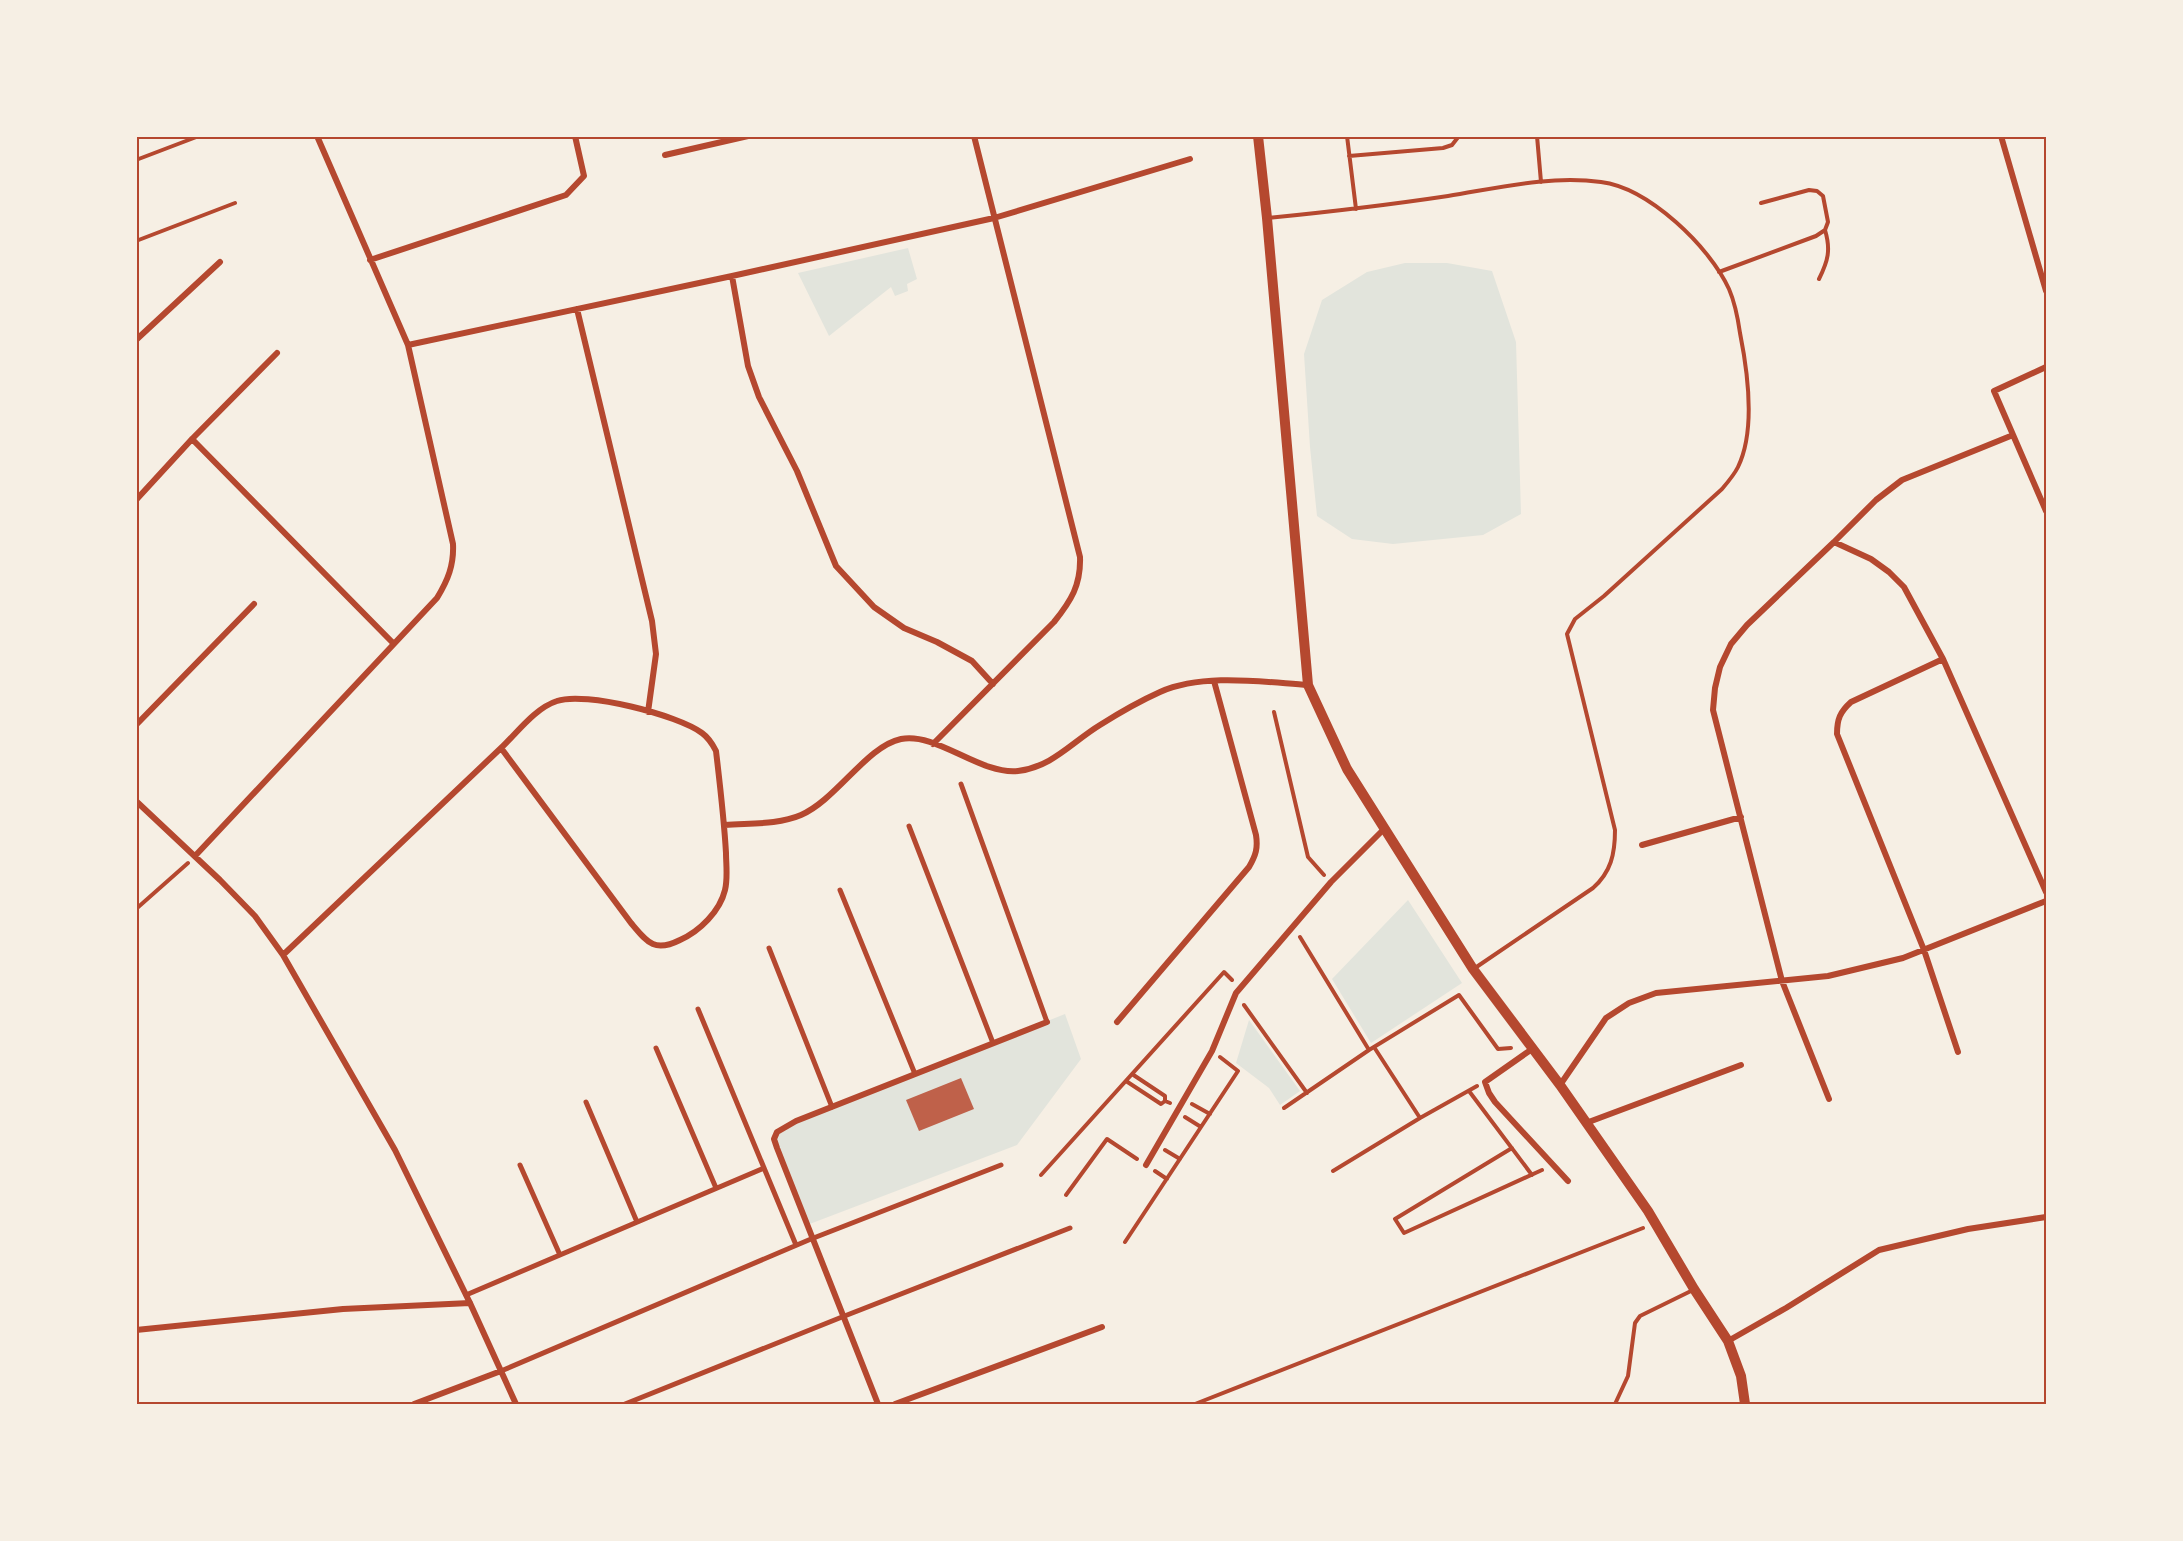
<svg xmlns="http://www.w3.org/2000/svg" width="2183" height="1541" viewBox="0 0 2183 1541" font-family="'Open Sans',sans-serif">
	<rect width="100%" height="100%" fill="#f6efe4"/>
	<path fill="#e2e4dc" d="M908,248L917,279L907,284L908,291L895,296L891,287L829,336L798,273Z
		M1405,263H1447L1492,271L1516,342L1521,514L1483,535L1393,544L1352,539L1317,516L1310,447L1304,354L1322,300L1367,272Z
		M1408,900L1462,983L1371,1043L1332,979Z
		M1065,1014L1081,1059L1017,1145L807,1225L777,1148V1132L796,1121Z
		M1249,1020L1300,1091L1280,1105L1269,1088L1236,1063Z"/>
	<path fill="#bf614a" d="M961,1078L974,1109L919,1131L906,1100Z"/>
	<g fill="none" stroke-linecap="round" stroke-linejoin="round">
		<path stroke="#b5482f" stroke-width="4" d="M136,160L199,136
			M136,241L235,203
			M1274,712L1308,857L1324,875
			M136,909L188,863
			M1244,1005L1307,1093
			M1369,1050L1459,995L1498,1049L1511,1048
			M1132,1074L1165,1096V1101L1170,1103
			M1126,1081L1161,1104L1165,1101
			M1469,1091L1532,1175
			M1192,1104L1210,1114
			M1284,1108L1369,1050L1300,937
			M1185,1117L1201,1127
			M1420,1118L1477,1086
			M1512,1148L1395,1219L1404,1233L1542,1170
			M1165,1150L1180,1159
			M1155,1171L1167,1179
			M1333,1171L1420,1118L1374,1047
			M1041,1175L1224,972L1232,980
			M1066,1195L1107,1139L1137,1159
			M1125,1242L1238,1071L1220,1057
			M1195,1404L1643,1228"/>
		<path stroke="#b5482f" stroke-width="4" d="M1347,136L1356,209
			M1537,136L1541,182
			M1349,156L1443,148L1452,145L1459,136
			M1268,218C1328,212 1388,205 1448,196C1498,188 1550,175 1601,182C1649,188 1710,247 1729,289C1735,303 1738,319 1740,333C1748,373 1756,430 1738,467C1734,475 1728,482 1722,489L1604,596L1575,619L1567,634L1615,830C1615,854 1611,872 1593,888L1475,968
			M1719,272L1816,236L1825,230L1828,222L1823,196L1817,191L1809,190L1761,203
			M1819,279C1828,261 1831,250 1825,230
			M1615,1404L1628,1376L1635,1323L1640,1316L1693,1290"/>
		<path stroke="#b5482f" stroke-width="5" d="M961,784L1047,1022
			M909,826L993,1043
			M840,890L915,1074
			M769,948L832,1107
			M698,1009L796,1245
			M656,1048L716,1188
			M586,1102L637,1222
			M520,1165L560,1255
			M466,1295L764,1168
			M501,1371L811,1239L1001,1165
			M625,1404L842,1317L1070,1228"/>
		<path stroke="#b5482f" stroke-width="6" d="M2001,136L2046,291
			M665,155L748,136
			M370,260L566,195L584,176L575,136
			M732,276L748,366L759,397L797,471L836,566L874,607L904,628L937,642L972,661L993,684
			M577,309L652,621L656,654L648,712
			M136,340L220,262
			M408,345L732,276L994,218L1190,159
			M2046,367L1994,391L2046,511
			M192,439L393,643
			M136,500L192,439L277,353
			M1834,542L1876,500L1902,480L2013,435
			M1943,659L1851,702C1840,712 1837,719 1837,734L1924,950L1958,1052
			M136,725L254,604
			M933,744L1054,622C1071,601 1081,585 1080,557L974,136
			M136,801L220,880L255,916L283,955L395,1150L470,1303L516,1404
			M725,825C749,823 778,825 801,815C836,800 867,746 901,739C937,732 980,775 1018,771C1052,767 1072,742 1100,725C1119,713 1140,701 1160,692C1203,673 1262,682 1308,685
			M1642,845L1741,817
			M195,856L437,598C448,580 454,565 453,544L408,345L317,136
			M283,955L501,748C517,733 535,708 557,701C585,691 678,715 702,733C709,738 712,743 716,751C720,785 724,818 726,853C726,864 728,878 725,890C720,911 700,931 680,940C654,953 647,942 631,923L501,748
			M1117,1022L1249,867C1256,855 1258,848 1256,835L1214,681
			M1532,1049L1485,1082L1489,1093L1495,1102L1568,1181
			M1560,1085L1606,1018L1629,1003L1656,993L1828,976L1903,958L2046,901
			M1829,1099L1782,981L1713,710L1715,688L1720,667L1731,644L1747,625L1834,542L1871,559L1889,572L1904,587L1943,659L2046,892
			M1586,1123L1741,1065
			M1146,1165L1212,1051L1236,993L1331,882L1384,829
			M136,1330L343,1309L470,1303
			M1728,1341L1786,1308L1879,1250L1968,1229L2046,1217
			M414,1404L501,1371
			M878,1404L777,1148L774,1139L777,1132L796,1121L1047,1022
			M895,1404L1102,1327"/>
		<path stroke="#b5482f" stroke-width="10" d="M1258,136L1267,218L1308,685L1347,769L1473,969L1560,1085L1648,1211L1694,1289L1728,1341L1741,1376L1745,1404"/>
	</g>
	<rect width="2183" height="1541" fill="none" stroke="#f6efe4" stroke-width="276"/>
	<rect x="138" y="138" width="1907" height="1265" fill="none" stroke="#b5482f" stroke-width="2"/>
</svg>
